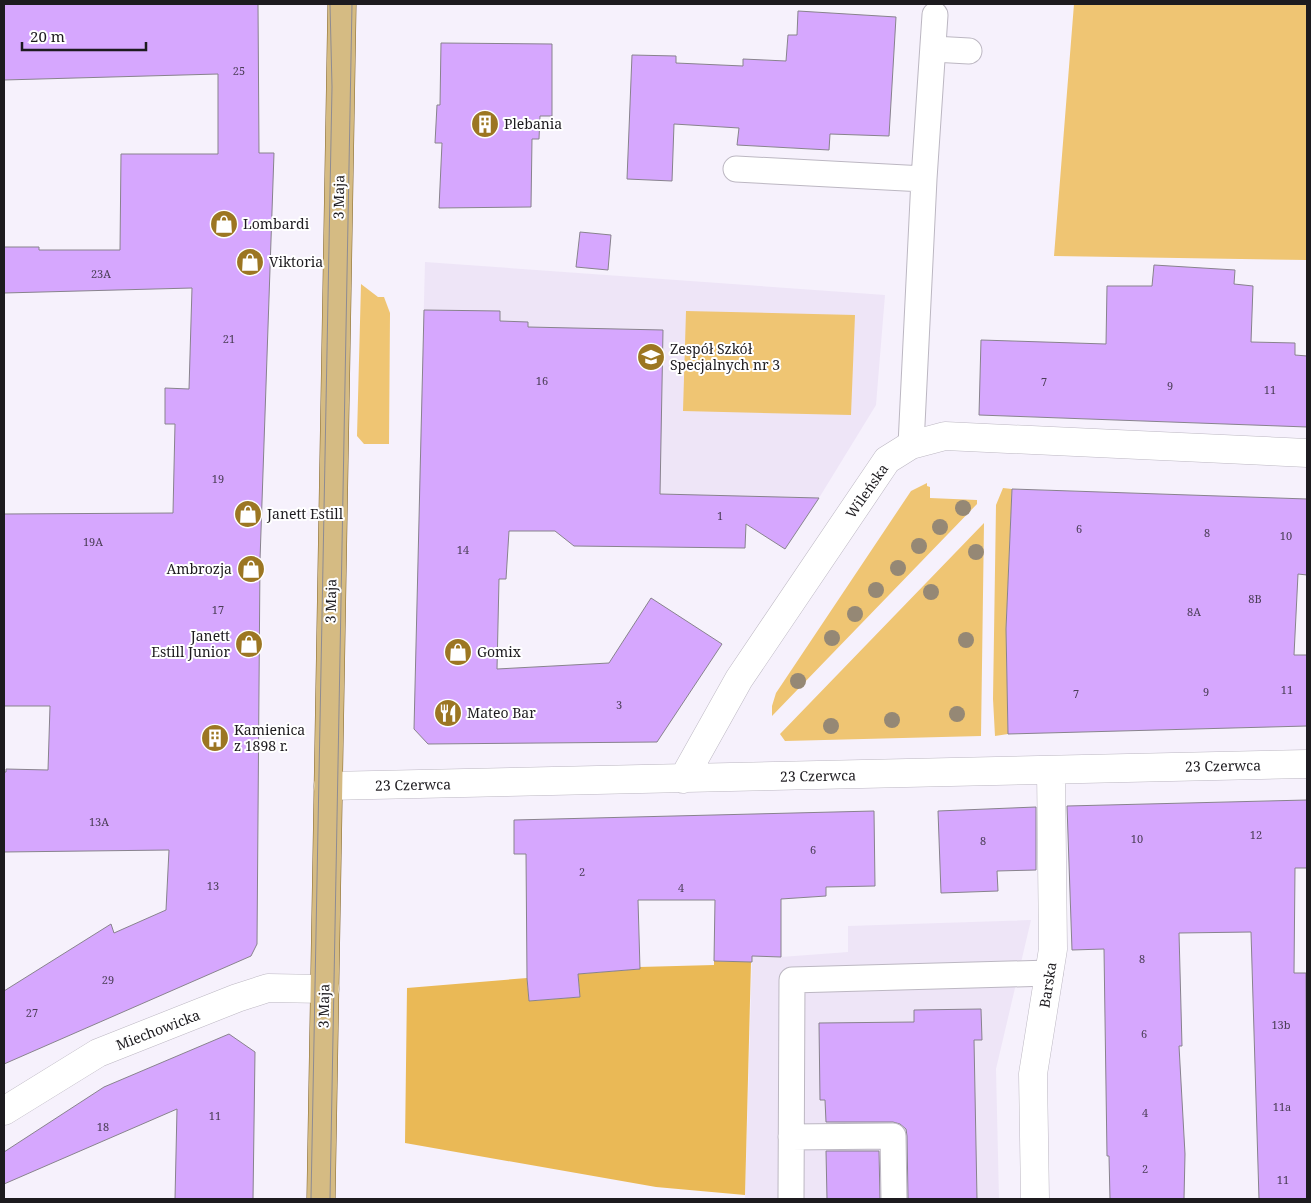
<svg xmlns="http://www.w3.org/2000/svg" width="1311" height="1203" viewBox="0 0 1311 1203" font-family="'Noto Serif',serif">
	<rect width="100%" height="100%" fill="#f6f1fc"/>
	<path fill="#eee5f7" d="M425,262L885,295L876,405L819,498L585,492V497L419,492Z
		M1031,920L996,1069L999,1199H745L752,956L781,957L848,952V926Z"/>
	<path fill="#efc573" d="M1074,4H1307V260L1054,256Z
		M361,284L378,297H384L390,313L389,444H364L357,436Z
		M686,311L855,315L851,415L683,411Z
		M927,483V486L930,487V498L977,500V504L772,716V706L776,693L911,491Z
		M1003,488L1012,489L1006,630L1008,734L995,736L993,699L996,505Z
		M984,523L981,736L785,741L780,734Z"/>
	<path fill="#eab956" d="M714,961L751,962L745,1195L656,1187L405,1143L407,988L527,978L529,1001L580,997L578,974L639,969V967L714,965Z"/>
	<path fill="#d6a7fe" stroke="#88838d" d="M4,4H258L259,153H274L260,560L257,944L251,956L4,1064V991L111,924L114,933L166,910L169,850L4,852V772H6V769L48,770L50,706H4V514L173,513L175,424H165V388L189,389L192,288L4,293V247H39V250H120L121,154H218V74L4,80Z
		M798,11L896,17L889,136L830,134L829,150L737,145L739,128L674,124L672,181L627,179L632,55L676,56V63L743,66V59L786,61L788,35H797Z
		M441,43L552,44V116H540L539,139H532L531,207L439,208L442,143H435L437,105H440Z
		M580,232L611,235L608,270L576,267Z
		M1154,265L1235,270L1234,284L1253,286L1251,342L1295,343V355L1307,356V427L979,415L981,340L1106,344L1107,286H1152Z
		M424,310L500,311V321L528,322V327L663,330L660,494L819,498L785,549L746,524L745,548L574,546L555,531H509L506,579H499L497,669L609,663L651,598L722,644L657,742L428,744L414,729Z
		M1012,489L1307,499V575L1298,574L1294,655H1307V726L1008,734L1006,629Z
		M1307,800V868H1295L1294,973H1306L1307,1199H1259L1251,932L1179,933L1182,1046H1179L1185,1154L1184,1199H1110L1109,1156H1107L1104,949L1072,950L1067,806Z
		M1036,807V870L997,871L998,891L941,893L938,811Z
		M874,811L875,886L826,887V896L781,899V957L752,956V962L714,961L715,900H638L640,969L578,974L580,997L529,1001L527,978L526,854H514V820Z
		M981,1009L982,1040H974L977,1199H908L907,1136L906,1129L900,1124L893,1122H826L825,1100H820L819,1023L914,1022V1010Z
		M229,1034L255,1052L253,1199H175L177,1109L4,1184V1152L104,1087Z
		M826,1151H879L880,1199H827Z"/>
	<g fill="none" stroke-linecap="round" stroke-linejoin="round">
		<g stroke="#bcb7c2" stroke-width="27">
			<path id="service" d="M933,49L969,51
				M736,169L924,179
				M911,445L924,179L935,15
				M791,1137L893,1136L894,1199
				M791,1199L792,980L1050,973"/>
		</g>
		<g stroke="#bcb7c2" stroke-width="29">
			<path id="minor" d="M683,779L739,679L887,460L911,445L945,436L1307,453
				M328,786L1307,764
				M4,1111L98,1053L237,998L268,988L325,989
				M1035,1199L1033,1074L1053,949L1051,770"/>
		</g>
		<g stroke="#82652a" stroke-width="29">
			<path id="primary" d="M321,1199L342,4"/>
		</g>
		<use href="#service" stroke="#fff" stroke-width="25"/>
		<use href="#minor" stroke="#fff" stroke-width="28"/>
		<use href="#primary" stroke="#d5bb83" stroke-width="28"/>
		<path stroke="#8e8b92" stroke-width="1" d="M311,1199L332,87L330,4
			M330,1199L352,4"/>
	</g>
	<g fill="#958875">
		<circle cx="963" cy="508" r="8"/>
		<circle cx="940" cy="527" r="8"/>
		<circle cx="919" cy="546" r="8"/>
		<circle cx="976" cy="552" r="8"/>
		<circle cx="898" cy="568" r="8"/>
		<circle cx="876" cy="590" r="8"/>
		<circle cx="931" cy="592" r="8"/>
		<circle cx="855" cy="614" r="8"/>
		<circle cx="832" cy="638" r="8"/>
		<circle cx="966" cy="640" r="8"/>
		<circle cx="798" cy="681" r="8"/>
		<circle cx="957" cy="714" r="8"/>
		<circle cx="892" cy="720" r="8"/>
		<circle cx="831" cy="726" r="8"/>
	</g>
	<defs>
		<g id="building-disc" transform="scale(1.4375)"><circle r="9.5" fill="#9c7622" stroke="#fff"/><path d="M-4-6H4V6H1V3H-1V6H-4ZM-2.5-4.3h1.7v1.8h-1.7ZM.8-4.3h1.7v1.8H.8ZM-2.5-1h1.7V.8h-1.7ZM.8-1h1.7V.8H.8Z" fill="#fff"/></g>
		<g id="shop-disc" transform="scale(1.4375)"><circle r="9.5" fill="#9c7622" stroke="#fff"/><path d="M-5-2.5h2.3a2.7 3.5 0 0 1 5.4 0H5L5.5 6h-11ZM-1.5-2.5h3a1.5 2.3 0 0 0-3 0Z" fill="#fff"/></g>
		<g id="school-disc" transform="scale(1.4375)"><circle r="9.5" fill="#9c7622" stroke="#fff"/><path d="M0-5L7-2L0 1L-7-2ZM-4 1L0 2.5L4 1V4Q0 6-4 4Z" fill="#fff"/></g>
		<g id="restaurant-disc" transform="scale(1.4375)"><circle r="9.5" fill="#9c7622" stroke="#fff"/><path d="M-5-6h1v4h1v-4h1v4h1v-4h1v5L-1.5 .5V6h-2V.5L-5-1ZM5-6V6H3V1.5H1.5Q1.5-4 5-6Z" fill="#fff"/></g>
	</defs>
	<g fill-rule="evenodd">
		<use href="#building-disc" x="485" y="124"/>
		<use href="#shop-disc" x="224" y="224"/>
		<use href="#shop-disc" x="250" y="262"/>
		<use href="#school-disc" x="651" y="357"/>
		<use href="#shop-disc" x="248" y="514"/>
		<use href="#shop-disc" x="251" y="569"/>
		<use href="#shop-disc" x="249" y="644"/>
		<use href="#shop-disc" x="458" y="652"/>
		<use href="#restaurant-disc" x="448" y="713"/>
		<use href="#building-disc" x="215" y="738"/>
	</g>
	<g text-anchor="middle" stroke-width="4" stroke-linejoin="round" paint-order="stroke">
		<g font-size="11" fill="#4b3e57">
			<text x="239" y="75">25</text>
			<text x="101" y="278">23A</text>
			<text x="229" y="343">21</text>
			<text x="542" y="385">16</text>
			<text x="1044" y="386">7</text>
			<text x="1170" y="390">9</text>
			<text x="1270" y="394">11</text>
			<text x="218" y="483">19</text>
			<text x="720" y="520">1</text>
			<text x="1079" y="533">6</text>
			<text x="1207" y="537">8</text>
			<text x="1286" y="540">10</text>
			<text x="93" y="546">19A</text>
			<text x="463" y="554">14</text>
			<text x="1255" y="603">8B</text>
			<text x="218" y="614">17</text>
			<text x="1194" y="616">8A</text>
			<text x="1287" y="694">11</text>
			<text x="1206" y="696">9</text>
			<text x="1076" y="698">7</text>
			<text x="619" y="709">3</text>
			<text x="99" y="826">13A</text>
			<text x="1256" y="839">12</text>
			<text x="1137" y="843">10</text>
			<text x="983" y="845">8</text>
			<text x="813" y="854">6</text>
			<text x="582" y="876">2</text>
			<text x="213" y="890">13</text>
			<text x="681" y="892">4</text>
			<text x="1142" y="963">8</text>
			<text x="108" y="984">29</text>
			<text x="32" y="1017">27</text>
			<text x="1281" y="1029">13b</text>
			<text x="1144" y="1038">6</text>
			<text x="1282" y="1111">11a</text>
			<text x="1145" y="1117">4</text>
			<text x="215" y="1120">11</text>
			<text x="103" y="1131">18</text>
			<text x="1145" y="1173">2</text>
			<text x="1283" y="1184">11</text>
		</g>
		<g font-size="14" fill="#1d1b1f" stroke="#fff" text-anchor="start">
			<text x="504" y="129">Plebania</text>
			<text x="243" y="229">Lombardi</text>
			<text x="269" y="267">Viktoria</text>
			<text x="670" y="354">Zespół Szkół<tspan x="670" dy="16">Specjalnych nr 3</tspan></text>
			<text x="267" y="519">Janett Estill</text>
			<text x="232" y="574" text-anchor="end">Ambrozja</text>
			<text x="230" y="641" text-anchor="end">Janett<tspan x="230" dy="16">Estill Junior</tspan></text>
			<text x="477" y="657">Gomix</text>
			<text x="467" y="718">Mateo Bar</text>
			<text x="234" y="735">Kamienica<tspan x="234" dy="16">z 1898 r.</tspan></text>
		</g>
		<g font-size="14" fill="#1d1b1f" stroke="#fff">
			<text transform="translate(339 197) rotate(-89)" y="5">3 Maja</text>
			<text transform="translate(867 491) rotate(-55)" y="5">Wileńska</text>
			<text transform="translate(331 601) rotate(-89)" y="5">3 Maja</text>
			<text transform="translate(1223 766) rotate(-1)" y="5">23 Czerwca</text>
			<text transform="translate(818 776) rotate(-1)" y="5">23 Czerwca</text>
			<text transform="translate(413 785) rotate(-1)" y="5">23 Czerwca</text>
			<text transform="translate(1048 985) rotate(-81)" y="5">Barska</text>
			<text transform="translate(324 1006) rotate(-89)" y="5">3 Maja</text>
			<text transform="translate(158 1030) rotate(-21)" y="5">Miechowicka</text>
		</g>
	</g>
	<rect width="1311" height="1203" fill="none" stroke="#1d1b1f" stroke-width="10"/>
	<path d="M22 42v8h124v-8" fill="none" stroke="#1d1b1f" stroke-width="2.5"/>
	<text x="30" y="42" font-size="15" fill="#1d1b1f" stroke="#ffffff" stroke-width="4" paint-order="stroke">20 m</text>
</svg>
